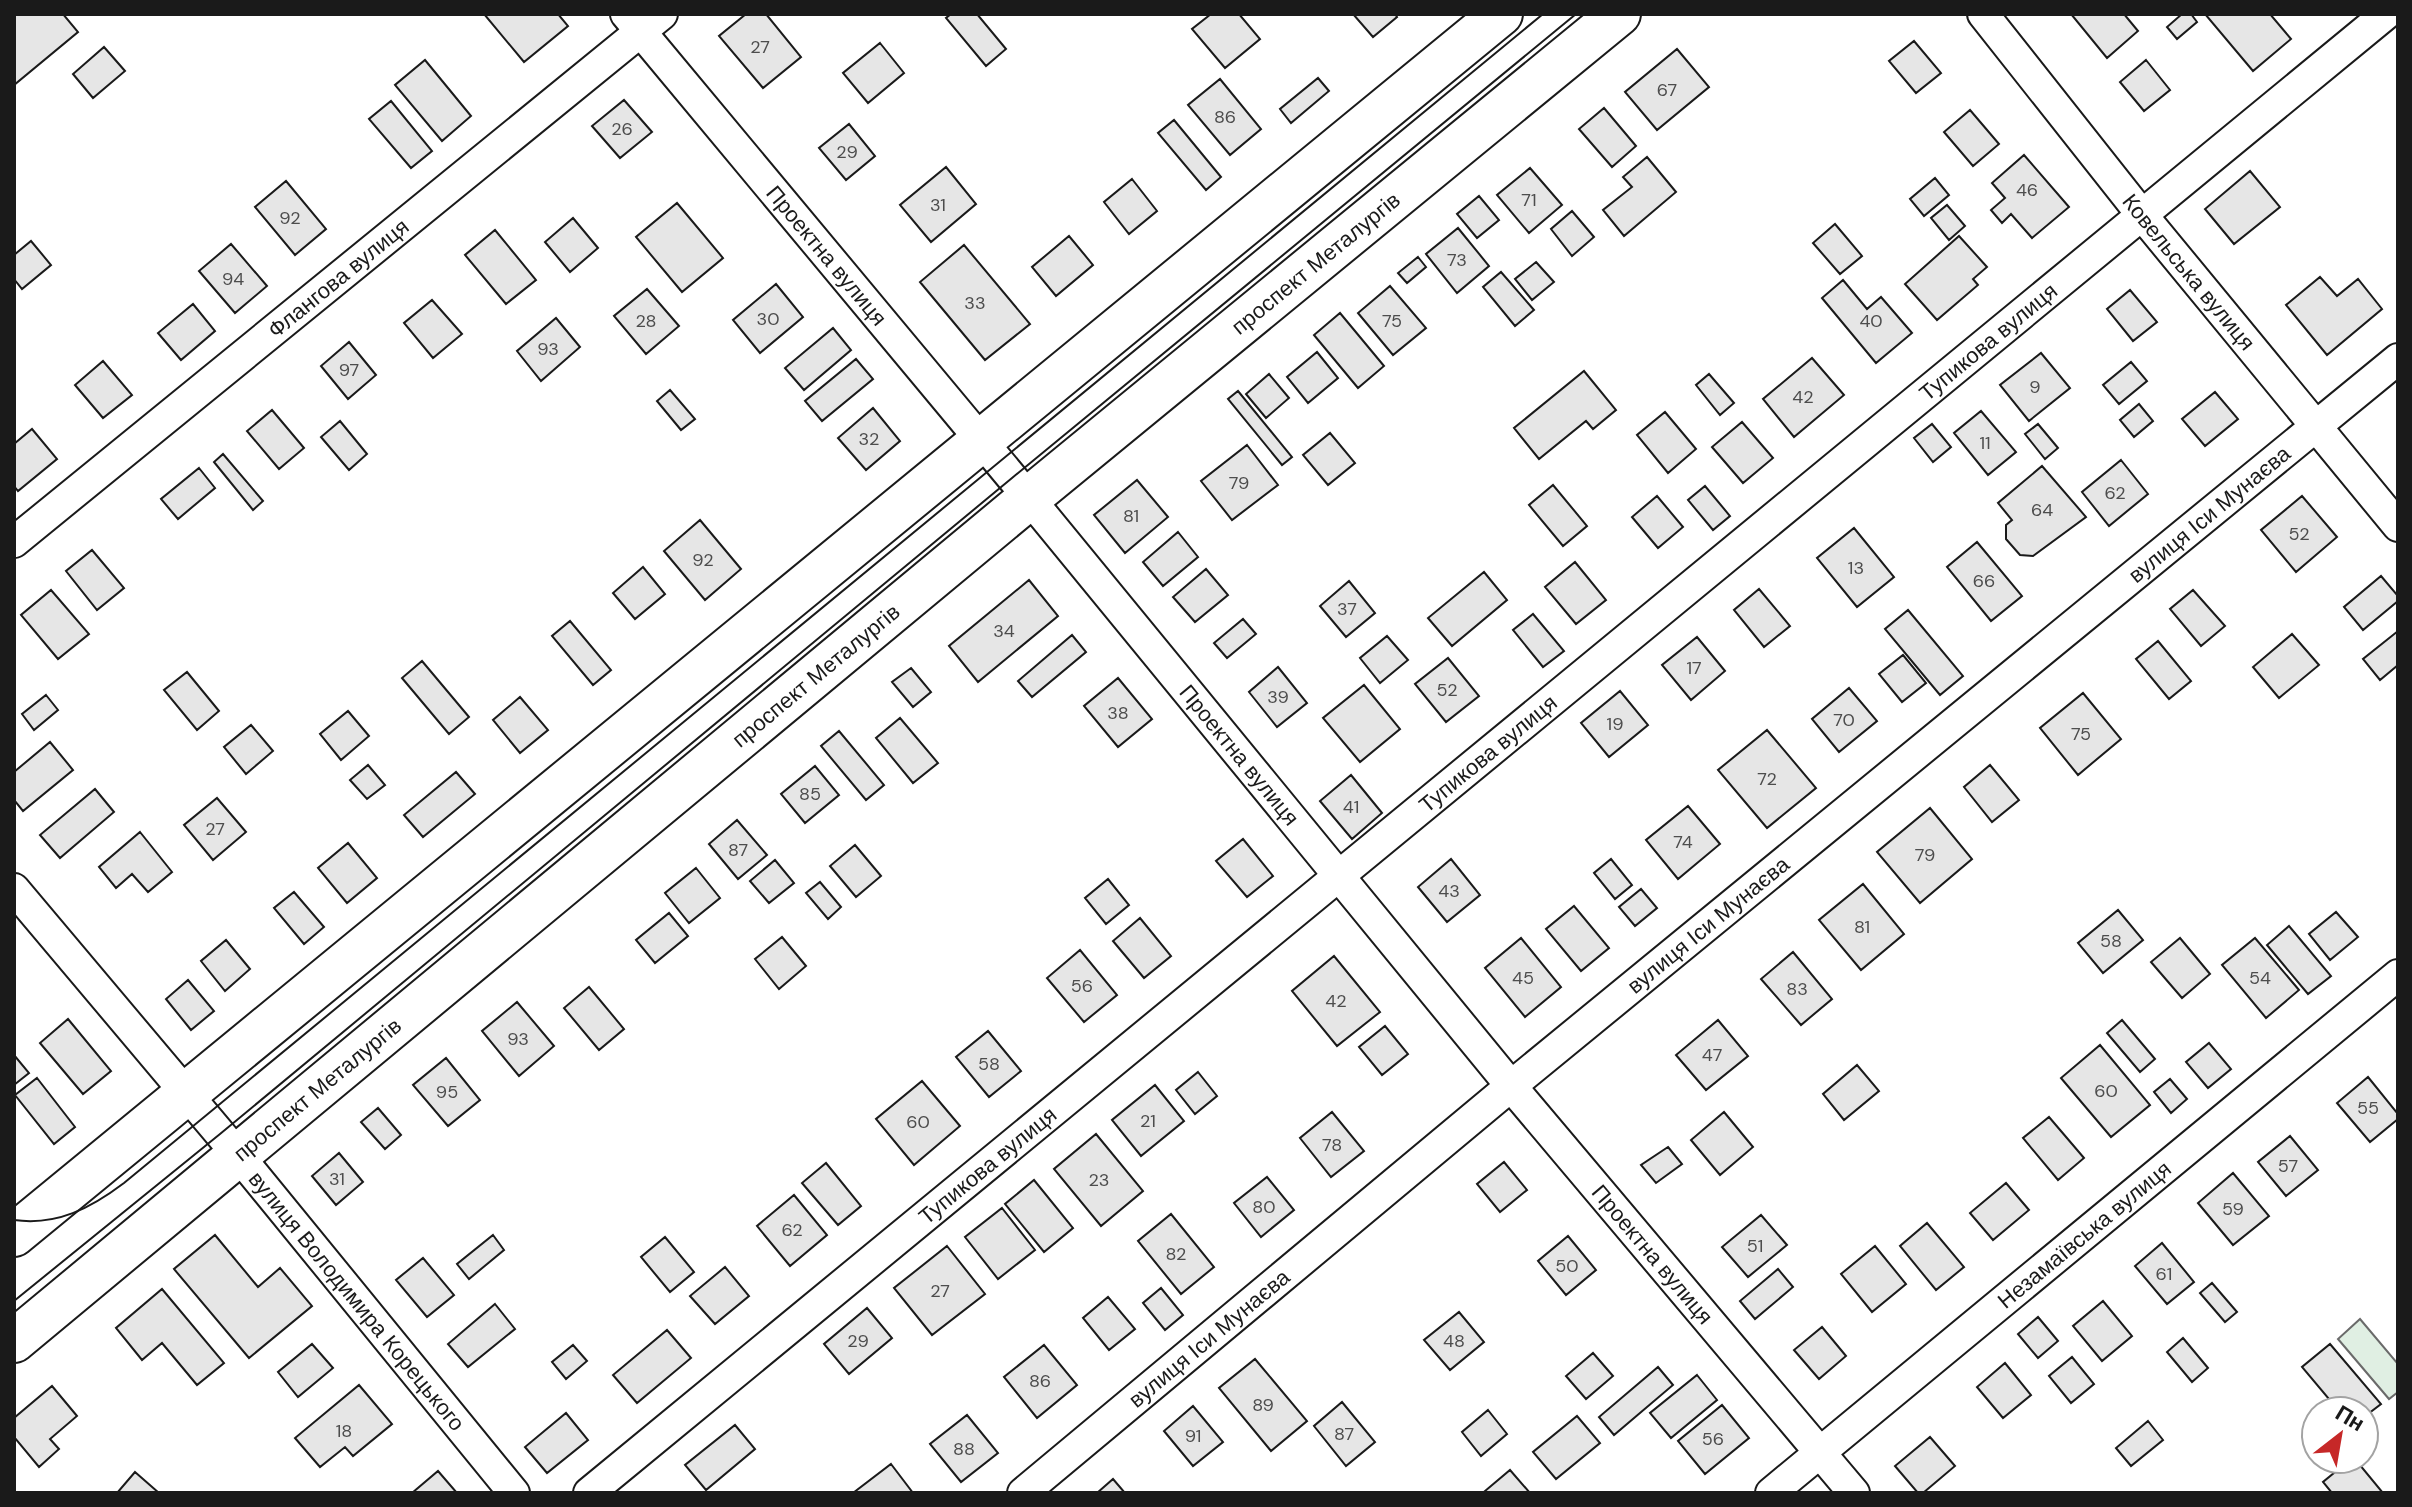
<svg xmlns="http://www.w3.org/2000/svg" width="2412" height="1507" viewBox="0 0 2412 1507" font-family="'DM Sans',sans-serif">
	<rect width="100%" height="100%" fill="#fff"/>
	<path fill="#e0efe3" stroke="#6a6a6a" stroke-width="2" d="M2360,1319L2398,1364V1392L2389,1399L2338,1339Z"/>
	<path fill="#e6e6e6" stroke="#1a1a1a" stroke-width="2" d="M14,14H63L78,32L14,85Z
		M484,14H558L568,26L524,62Z
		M746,14H766L801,57L763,88L719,36Z
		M951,14H977L1006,49L986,66L946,18Z
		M1211,14H1239L1260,39L1225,68L1192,29Z
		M1353,14H1395L1397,17L1373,37Z
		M2071,14H2124L2138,31L2107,58Z
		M2182,14H2191L2197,22L2177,39L2167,27Z
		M2205,14H2270L2291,39L2253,71Z
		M1914,41L1941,73L1916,93L1889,61Z
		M880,43L904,73L868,103L843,73Z
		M104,47L125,71L93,98L73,74Z
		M1677,49L1709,87L1657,130L1625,92Z
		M425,60L471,116L442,141L395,85Z
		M2146,60L2170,90L2144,111L2120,82Z
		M1318,78L1329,91L1291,123L1280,109Z
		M1220,79L1261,129L1230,155L1188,105Z
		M624,100L652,132L620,158L592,126Z
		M391,101L432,151L411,168L369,119Z
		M1604,108L1636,146L1612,167L1579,129Z
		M1970,110L1999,144L1973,166L1944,132Z
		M1174,120L1221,177L1206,190L1158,133Z
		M849,124L875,156L846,180L819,148Z
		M2024,155L2069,207L2032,238L2011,214L2002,223L1991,210L2005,198L1992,183Z
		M1647,157L1676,192L1624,236L1603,210L1632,187L1623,177Z
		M946,167L976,204L931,242L900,205Z
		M1530,168L1562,205L1529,233L1497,195Z
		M2250,171L2280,207L2234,244L2205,209Z
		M1935,178L1949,195L1924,216L1910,199Z
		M1132,179L1157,211L1129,234L1104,202Z
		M286,181L326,229L295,255L255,207Z
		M1479,196L1499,220L1477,238L1457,214Z
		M677,203L723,258L682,292L636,237Z
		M1947,205L1965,226L1949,240L1931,218Z
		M1572,211L1594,237L1572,256L1551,229Z
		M573,218L598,248L570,272L545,242Z
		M1835,224L1862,256L1840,274L1813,243Z
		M1458,228L1489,266L1457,293L1426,254Z
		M495,230L536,280L506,304L465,255Z
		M1069,236L1093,265L1056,296L1032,267Z
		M1959,236L1987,267L1973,279L1978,285L1937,320L1905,284Z
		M31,241L51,265L22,289L14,279V255Z
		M231,244L267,286L235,313L199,271Z
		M964,245L1030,324L985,360L920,282Z
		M1418,257L1426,267L1407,283L1398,273Z
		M1536,262L1554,282L1532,300L1515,279Z
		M1501,272L1534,310L1515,326L1483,287Z
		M2320,277L2337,296L2358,279L2382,309L2327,355L2286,305Z
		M1843,280L1867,309L1881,297L1912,333L1876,363L1822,298Z
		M776,284L803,317L760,353L733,320Z
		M1390,286L1426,328L1393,355L1358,313Z
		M647,289L679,326L646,354L614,316Z
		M2130,290L2157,322L2133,341L2107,309Z
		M432,300L462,334L433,358L404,323Z
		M193,304L215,331L181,360L158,333Z
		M1340,313L1384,366L1358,388L1314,335Z
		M556,318L580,347L541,381L517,351Z
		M833,328L851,350L804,390L785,368Z
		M349,342L376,375L348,399L321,366Z
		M1317,352L1338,378L1308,403L1287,377Z
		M2041,353L2070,388L2029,421L2000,385Z
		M1812,358L1844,395L1794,437L1763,399Z
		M856,359L873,379L822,421L805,401Z
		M103,361L132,395L103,418L75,385Z
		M2131,362L2147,381L2119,404L2103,385Z
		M1584,371L1616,410L1593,429L1586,421L1539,459L1514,428Z
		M1269,374L1289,398L1266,418L1246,394Z
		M1709,374L1734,403L1720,415L1696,385Z
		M670,390L695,419L681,430L657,401Z
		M1238,391L1292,457L1282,465L1228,399Z
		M2215,392L2238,419L2205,446L2182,419Z
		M2139,404L2153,421L2134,437L2120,420Z
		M873,408L900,441L866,470L838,438Z
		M272,410L304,448L279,469L247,431Z
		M1981,411L2016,452L1988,475L1954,433Z
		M1665,412L1696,449L1668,473L1637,435Z
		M340,421L367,454L349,470L321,437Z
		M1742,422L1773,458L1743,483L1712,447Z
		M1932,424L1951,447L1933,462L1914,438Z
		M2038,424L2058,448L2045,459L2025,434Z
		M32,429L57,459L18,491L14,486V444Z
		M1330,433L1355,463L1328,485L1303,455Z
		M1247,445L1278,485L1232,520L1201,481Z
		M223,454L263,501L253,510L214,462Z
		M2121,460L2148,494L2109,526L2082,492Z
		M2042,466L2086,517L2033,556L2020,555L2006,539V525L2012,520L1998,503Z
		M199,468L215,488L178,519L161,499Z
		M1137,480L1168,517L1125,553L1094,515Z
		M1553,485L1587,526L1563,546L1529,505Z
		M1705,486L1730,516L1713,530L1688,500Z
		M1657,496L1683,527L1658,548L1632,517Z
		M2302,496L2337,537L2296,572L2261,530Z
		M700,520L741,569L705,600L664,551Z
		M1854,528L1894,577L1857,607L1817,558Z
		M1178,532L1198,557L1163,586L1143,562Z
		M1977,542L2022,596L1991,621L1947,567Z
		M92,550L124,588L97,610L66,571Z
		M1575,562L1606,600L1576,624L1545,587Z
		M643,567L665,594L635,619L613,593Z
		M1206,569L1228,595L1195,622L1173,597Z
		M1484,572L1507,600L1452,646L1428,618Z
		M2381,576L2398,596V601L2363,630L2344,607Z
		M1029,580L1058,616L978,682L949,646Z
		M1349,581L1375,613L1346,637L1320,606Z
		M1759,589L1790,626L1764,647L1734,610Z
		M51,590L89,634L58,659L21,615Z
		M2193,590L2225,626L2201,646L2170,609Z
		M1908,610L1963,676L1940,695L1885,629Z
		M1533,614L1564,651L1543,667L1513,630Z
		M1243,619L1256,634L1227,658L1214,643Z
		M570,621L611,670L593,685L552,636Z
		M2398,631V665L2380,680L2363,659Z
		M2292,634L2319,665L2279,698L2253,667Z
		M1072,635L1086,652L1032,697L1018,681Z
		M1387,636L1408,660L1380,683L1360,658Z
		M1697,637L1725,671L1691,700L1662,665Z
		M2158,641L2191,681L2169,699L2136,659Z
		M1903,655L1926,683L1902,702L1879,674Z
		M1448,658L1479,696L1446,722L1415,684Z
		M422,661L469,717L449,734L402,678Z
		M1278,667L1307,703L1277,727L1249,692Z
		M911,668L931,692L913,707L892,682Z
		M187,672L219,711L197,730L164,690Z
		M1118,678L1152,719L1118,747L1084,706Z
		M1364,685L1400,729L1360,762L1323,718Z
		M1849,688L1877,721L1839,752L1812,719Z
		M1620,691L1648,725L1609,757L1581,723Z
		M2083,693L2121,739L2078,775L2040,728Z
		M46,695L58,710L34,730L22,714Z
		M520,697L548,730L520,753L493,720Z
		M348,711L369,736L341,760L320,734Z
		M900,718L938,763L913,783L876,738Z
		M251,725L273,751L246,774L224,747Z
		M1767,730L1816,788L1767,828L1718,770Z
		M839,731L884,785L866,800L821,746Z
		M50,742L73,770L23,811L14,800V772Z
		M368,765L385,785L367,799L350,780Z
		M1990,765L2019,800L1992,822L1964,787Z
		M815,766L839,795L805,823L781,794Z
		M456,772L475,794L423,837L404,815Z
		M1351,775L1382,813L1352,839L1320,801Z
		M95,789L114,812L60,858L40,835Z
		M217,798L246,832L213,860L184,825Z
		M1688,806L1720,844L1678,879L1646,840Z
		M1930,808L1972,859L1920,903L1877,852Z
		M737,820L767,855L738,879L709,844Z
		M140,832L172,872L148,892L132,874L116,888L99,867Z
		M1243,839L1273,876L1247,897L1216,861Z
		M348,843L377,878L347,903L318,868Z
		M855,845L881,876L856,897L830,866Z
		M1451,859L1480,895L1447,922L1418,887Z
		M1611,859L1632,885L1615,899L1594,873Z
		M775,860L794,883L769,903L750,881Z
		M696,868L720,898L689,923L665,893Z
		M1108,879L1129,905L1106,924L1085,898Z
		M820,882L841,907L828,919L806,893Z
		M1863,884L1904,934L1861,970L1819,920Z
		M1641,889L1657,908L1635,926L1619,907Z
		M294,892L324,927L304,944L274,908Z
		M1574,906L1609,948L1581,971L1546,929Z
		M2118,910L2143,940L2103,973L2078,943Z
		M2336,912L2358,937L2330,960L2309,934Z
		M669,913L688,936L655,963L636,940Z
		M1140,918L1171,956L1144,978L1113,941Z
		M2289,926L2331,976L2308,994L2267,945Z
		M782,937L806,966L779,989L755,959Z
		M1521,938L1561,987L1525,1017L1485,968Z
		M2180,938L2210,974L2182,998L2151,962Z
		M2255,938L2299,990L2266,1018L2222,965Z
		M226,940L250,969L225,991L201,961Z
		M1080,950L1117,995L1084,1022L1047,978Z
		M1793,952L1832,999L1801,1025L1761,979Z
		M1334,956L1380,1012L1337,1046L1292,991Z
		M188,980L214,1011L191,1030L166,999Z
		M589,987L624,1029L599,1050L564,1008Z
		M517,1002L554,1046L519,1076L482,1031Z
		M68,1019L111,1071L83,1094L40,1043Z
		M1718,1020L1748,1056L1706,1090L1676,1055Z
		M2122,1020L2155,1059L2140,1072L2107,1033Z
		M1385,1026L1408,1054L1382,1075L1359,1047Z
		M988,1031L1021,1071L989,1097L956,1057Z
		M2209,1043L2231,1069L2208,1088L2186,1062Z
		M2100,1045L2150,1105L2111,1137L2061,1078Z
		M14,1055L29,1073L14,1085Z
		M446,1058L480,1100L448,1126L413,1085Z
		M1857,1065L1879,1091L1844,1120L1823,1094Z
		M1198,1072L1217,1096L1195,1114L1176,1090Z
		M2368,1077L2398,1114V1119L2370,1142L2337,1103Z
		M37,1078L75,1127L54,1144L15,1095Z
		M2170,1079L2187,1099L2171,1113L2154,1092Z
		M922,1081L960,1126L914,1165L876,1119Z
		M1155,1085L1184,1121L1141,1156L1112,1120Z
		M378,1108L401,1135L385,1149L361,1122Z
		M1332,1112L1364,1151L1331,1177L1300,1138Z
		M1724,1112L1753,1147L1720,1175L1691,1140Z
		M2049,1117L2084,1158L2058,1180L2023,1138Z
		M1096,1134L1143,1191L1101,1226L1054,1169Z
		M2290,1136L2318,1170L2286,1196L2258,1162Z
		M1668,1147L1682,1164L1656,1183L1641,1165Z
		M339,1153L363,1182L336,1205L312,1176Z
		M1504,1162L1527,1190L1500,1212L1477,1184Z
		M826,1163L861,1206L838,1225L802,1183Z
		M2233,1173L2269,1216L2233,1245L2198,1203Z
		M1267,1177L1294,1210L1261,1237L1234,1203Z
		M1034,1180L1073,1228L1044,1252L1005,1204Z
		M2006,1183L2029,1210L1993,1240L1970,1213Z
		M794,1195L827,1235L790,1266L757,1226Z
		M1002,1208L1035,1250L998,1279L965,1237Z
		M1171,1214L1214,1267L1181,1294L1138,1241Z
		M1761,1215L1787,1245L1748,1277L1722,1247Z
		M1927,1223L1964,1267L1936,1290L1900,1246Z
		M215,1235L258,1287L280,1268L312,1306L249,1358L174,1269Z
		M493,1235L504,1250L469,1279L457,1264Z
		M1568,1236L1596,1270L1566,1295L1538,1261Z
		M665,1237L694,1272L670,1292L641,1257Z
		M2162,1243L2194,1282L2167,1304L2135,1266Z
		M947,1246L985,1294L932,1335L894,1288Z
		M1875,1246L1906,1284L1872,1312L1841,1274Z
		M423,1258L454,1295L427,1317L396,1280Z
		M725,1267L749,1296L715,1324L690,1296Z
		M1778,1269L1793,1287L1755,1319L1740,1301Z
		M2212,1283L2237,1312L2225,1322L2200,1293Z
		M1161,1288L1183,1315L1165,1330L1143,1303Z
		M162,1289L224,1363L197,1385L162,1343L142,1360L116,1328Z
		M1108,1297L1135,1329L1109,1350L1083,1318Z
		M2103,1301L2132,1336L2102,1361L2073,1326Z
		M495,1304L515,1329L468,1367L448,1344Z
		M867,1308L892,1338L849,1374L824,1344Z
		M1459,1312L1484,1342L1450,1370L1424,1340Z
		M2038,1317L2058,1341L2038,1358L2018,1334Z
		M1822,1327L1846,1356L1819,1379L1794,1350Z
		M667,1330L691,1358L637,1403L613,1375Z
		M2183,1338L2208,1368L2192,1382L2167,1352Z
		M312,1344L333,1368L298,1397L278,1372Z
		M2330,1344L2381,1404L2364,1417V1411H2339L2302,1367Z
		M573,1345L587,1361L566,1379L552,1362Z
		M1044,1345L1077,1385L1037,1418L1004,1377Z
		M1593,1353L1613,1376L1586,1399L1566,1376Z
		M2072,1357L2094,1384L2071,1403L2049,1376Z
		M1255,1359L1307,1421L1271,1451L1219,1388Z
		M2005,1363L2031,1395L2003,1418L1977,1387Z
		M1658,1367L1673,1385L1614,1435L1599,1417Z
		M1697,1375L1717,1400L1671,1438L1650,1413Z
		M359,1385L392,1424L353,1456L345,1447L320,1467L295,1438Z
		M52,1386L77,1416L50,1439L59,1449L39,1467L14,1437V1418Z
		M1342,1402L1375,1442L1346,1466L1314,1426Z
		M1722,1405L1749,1438L1705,1474L1678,1441Z
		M1193,1406L1223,1442L1193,1466L1164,1431Z
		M1488,1410L1507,1434L1481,1456L1462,1432Z
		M566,1413L588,1440L547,1473L525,1447Z
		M967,1415L998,1453L961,1482L930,1444Z
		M1577,1416L1600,1443L1556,1479L1533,1452Z
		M2148,1421L2163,1440L2131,1466L2116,1448Z
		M735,1425L755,1449L706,1490L685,1465Z
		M1930,1437L1955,1466L1923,1493H1918L1895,1466Z
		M2351,1459H2355L2383,1493H2332L2323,1482Z
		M891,1464L913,1493H853Z
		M1510,1470L1530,1493H1487L1485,1491Z
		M438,1471L457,1493H412Z
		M135,1472L159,1493H117Z
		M1113,1479L1125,1493H1097Z"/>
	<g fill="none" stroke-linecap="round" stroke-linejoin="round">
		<g stroke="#1a1a1a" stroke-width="34">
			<g id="minor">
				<path id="s1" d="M626,14L1029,498L1511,1086L1854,1493"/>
				<path id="s2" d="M1983,14L2142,215L2398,526"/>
				<path id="s3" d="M14,542L662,14"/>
				<path id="s4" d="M14,889L238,1155L514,1493"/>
				<path id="s5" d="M589,1493L2386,14"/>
				<path id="s6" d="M1023,1493L1511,1086L2398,359"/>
				<path id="s7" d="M1771,1493L2398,975"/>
			</g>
		</g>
		<g stroke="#1a1a1a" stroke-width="46">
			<g id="secondary">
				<path d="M14,1235L1501,14"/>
				<path id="s8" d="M14,1341L1029,498L1619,14"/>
			</g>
		</g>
		<use href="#minor" stroke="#fff" stroke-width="30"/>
		<use href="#secondary" stroke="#fff" stroke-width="42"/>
		<path stroke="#1a1a1a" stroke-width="2" d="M14,1220C57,1226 91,1208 124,1183L1543,14
			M14,1301L220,1134L1012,478L1576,14"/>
	</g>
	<g text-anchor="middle" stroke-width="6" stroke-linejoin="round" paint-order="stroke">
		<g font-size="18" fill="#4d4d4d">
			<text x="760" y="53">27</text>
			<text x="1667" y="96">67</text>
			<text x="1225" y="123">86</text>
			<text x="622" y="135">26</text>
			<text x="847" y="158">29</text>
			<text x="2027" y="196">46</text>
			<text x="1529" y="206">71</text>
			<text x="938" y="211">31</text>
			<text x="290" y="224">92</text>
			<text x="1457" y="266">73</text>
			<text x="233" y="285">94</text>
			<text x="975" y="309">33</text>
			<text x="768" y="325">30</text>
			<text x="646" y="327">28</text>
			<text x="1392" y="327">75</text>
			<text x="1871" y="327">40</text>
			<text x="548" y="355">93</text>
			<text x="349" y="376">97</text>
			<text x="2035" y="393">9</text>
			<text x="1803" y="403">42</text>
			<text x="869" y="445">32</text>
			<text x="1985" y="449">11</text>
			<text x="1239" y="489">79</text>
			<text x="2115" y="499">62</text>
			<text x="2042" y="516">64</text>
			<text x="1131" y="522">81</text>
			<text x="2299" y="540">52</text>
			<text x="703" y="566">92</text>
			<text x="1856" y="574">13</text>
			<text x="1984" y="587">66</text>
			<text x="1347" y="615">37</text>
			<text x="1004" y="637">34</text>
			<text x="1694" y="674">17</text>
			<text x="1447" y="696">52</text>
			<text x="1278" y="703">39</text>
			<text x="1118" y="719">38</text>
			<text x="1844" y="726">70</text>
			<text x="1615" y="730">19</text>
			<text x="2081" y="740">75</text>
			<text x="1767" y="785">72</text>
			<text x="810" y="800">85</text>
			<text x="1351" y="813">41</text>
			<text x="215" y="835">27</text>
			<text x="1683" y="848">74</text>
			<text x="738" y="856">87</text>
			<text x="1925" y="861">79</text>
			<text x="1449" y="897">43</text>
			<text x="1862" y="933">81</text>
			<text x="2111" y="947">58</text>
			<text x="1523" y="984">45</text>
			<text x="2260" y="984">54</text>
			<text x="1082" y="992">56</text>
			<text x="1797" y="995">83</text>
			<text x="1336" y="1007">42</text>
			<text x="518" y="1045">93</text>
			<text x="1712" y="1061">47</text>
			<text x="989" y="1070">58</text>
			<text x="2106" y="1097">60</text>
			<text x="447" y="1098">95</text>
			<text x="2368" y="1114">55</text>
			<text x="1148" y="1127">21</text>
			<text x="918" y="1128">60</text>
			<text x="1332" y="1151">78</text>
			<text x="2288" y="1172">57</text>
			<text x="337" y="1185">31</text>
			<text x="1099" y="1186">23</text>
			<text x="1264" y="1213">80</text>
			<text x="2233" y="1215">59</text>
			<text x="792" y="1236">62</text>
			<text x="1755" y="1252">51</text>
			<text x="1176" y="1260">82</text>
			<text x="1567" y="1272">50</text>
			<text x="2164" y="1280">61</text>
			<text x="940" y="1297">27</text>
			<text x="858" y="1347">29</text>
			<text x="1454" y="1347">48</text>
			<text x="1040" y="1387">86</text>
			<text x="1263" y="1411">89</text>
			<text x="344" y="1437">18</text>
			<text x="1344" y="1440">87</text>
			<text x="1193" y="1442">91</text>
			<text x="1713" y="1445">56</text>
			<text x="964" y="1455">88</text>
		</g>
		<g font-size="22" fill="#1a1a1a" stroke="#fff">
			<text dy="8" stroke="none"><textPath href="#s1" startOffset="314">Проектна вулиця</textPath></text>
			<text dy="8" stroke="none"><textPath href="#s8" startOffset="1690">проспект Металургів</textPath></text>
			<text dy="8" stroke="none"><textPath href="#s2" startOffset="330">Ковельська вулиця</textPath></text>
			<text dy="8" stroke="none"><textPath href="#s3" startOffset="418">Флангова вулиця</textPath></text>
			<text dy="8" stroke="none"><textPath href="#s5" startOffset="1812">Тупикова вулиця</textPath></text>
			<text dy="8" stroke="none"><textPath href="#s6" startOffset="1538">вулиця Іси Мунаєва</textPath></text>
			<text dy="8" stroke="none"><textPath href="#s8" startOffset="1042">проспект Металургів</textPath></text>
			<text dy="8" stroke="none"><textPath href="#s1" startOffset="962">Проектна вулиця</textPath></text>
			<text dy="8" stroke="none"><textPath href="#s5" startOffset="1164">Тупикова вулиця</textPath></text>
			<text dy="8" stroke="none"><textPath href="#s6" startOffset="890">вулиця Іси Мунаєва</textPath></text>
			<text dy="8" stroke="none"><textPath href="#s8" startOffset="394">проспект Металургів</textPath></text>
			<text dy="8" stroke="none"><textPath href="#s5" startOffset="516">Тупикова вулиця</textPath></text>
			<text dy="8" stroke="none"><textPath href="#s7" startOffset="406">Незамаївська вулиця</textPath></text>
			<text dy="8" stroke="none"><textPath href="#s1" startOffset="1610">Проектна вулиця</textPath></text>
			<text dy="8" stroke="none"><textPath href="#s4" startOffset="536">вулиця Володимира Корецького</textPath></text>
			<text dy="8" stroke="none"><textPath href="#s6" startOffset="242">вулиця Іси Мунаєва</textPath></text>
		</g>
	</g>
	<rect width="2412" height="1507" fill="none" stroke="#1a1a1a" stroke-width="32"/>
	<g transform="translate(2340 1435) rotate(31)"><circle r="38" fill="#ffffff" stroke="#a3a3a3" stroke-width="2"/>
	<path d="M0-6L14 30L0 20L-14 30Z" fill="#c62828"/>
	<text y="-12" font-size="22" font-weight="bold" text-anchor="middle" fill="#1a1a1a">Пн</text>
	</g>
</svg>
